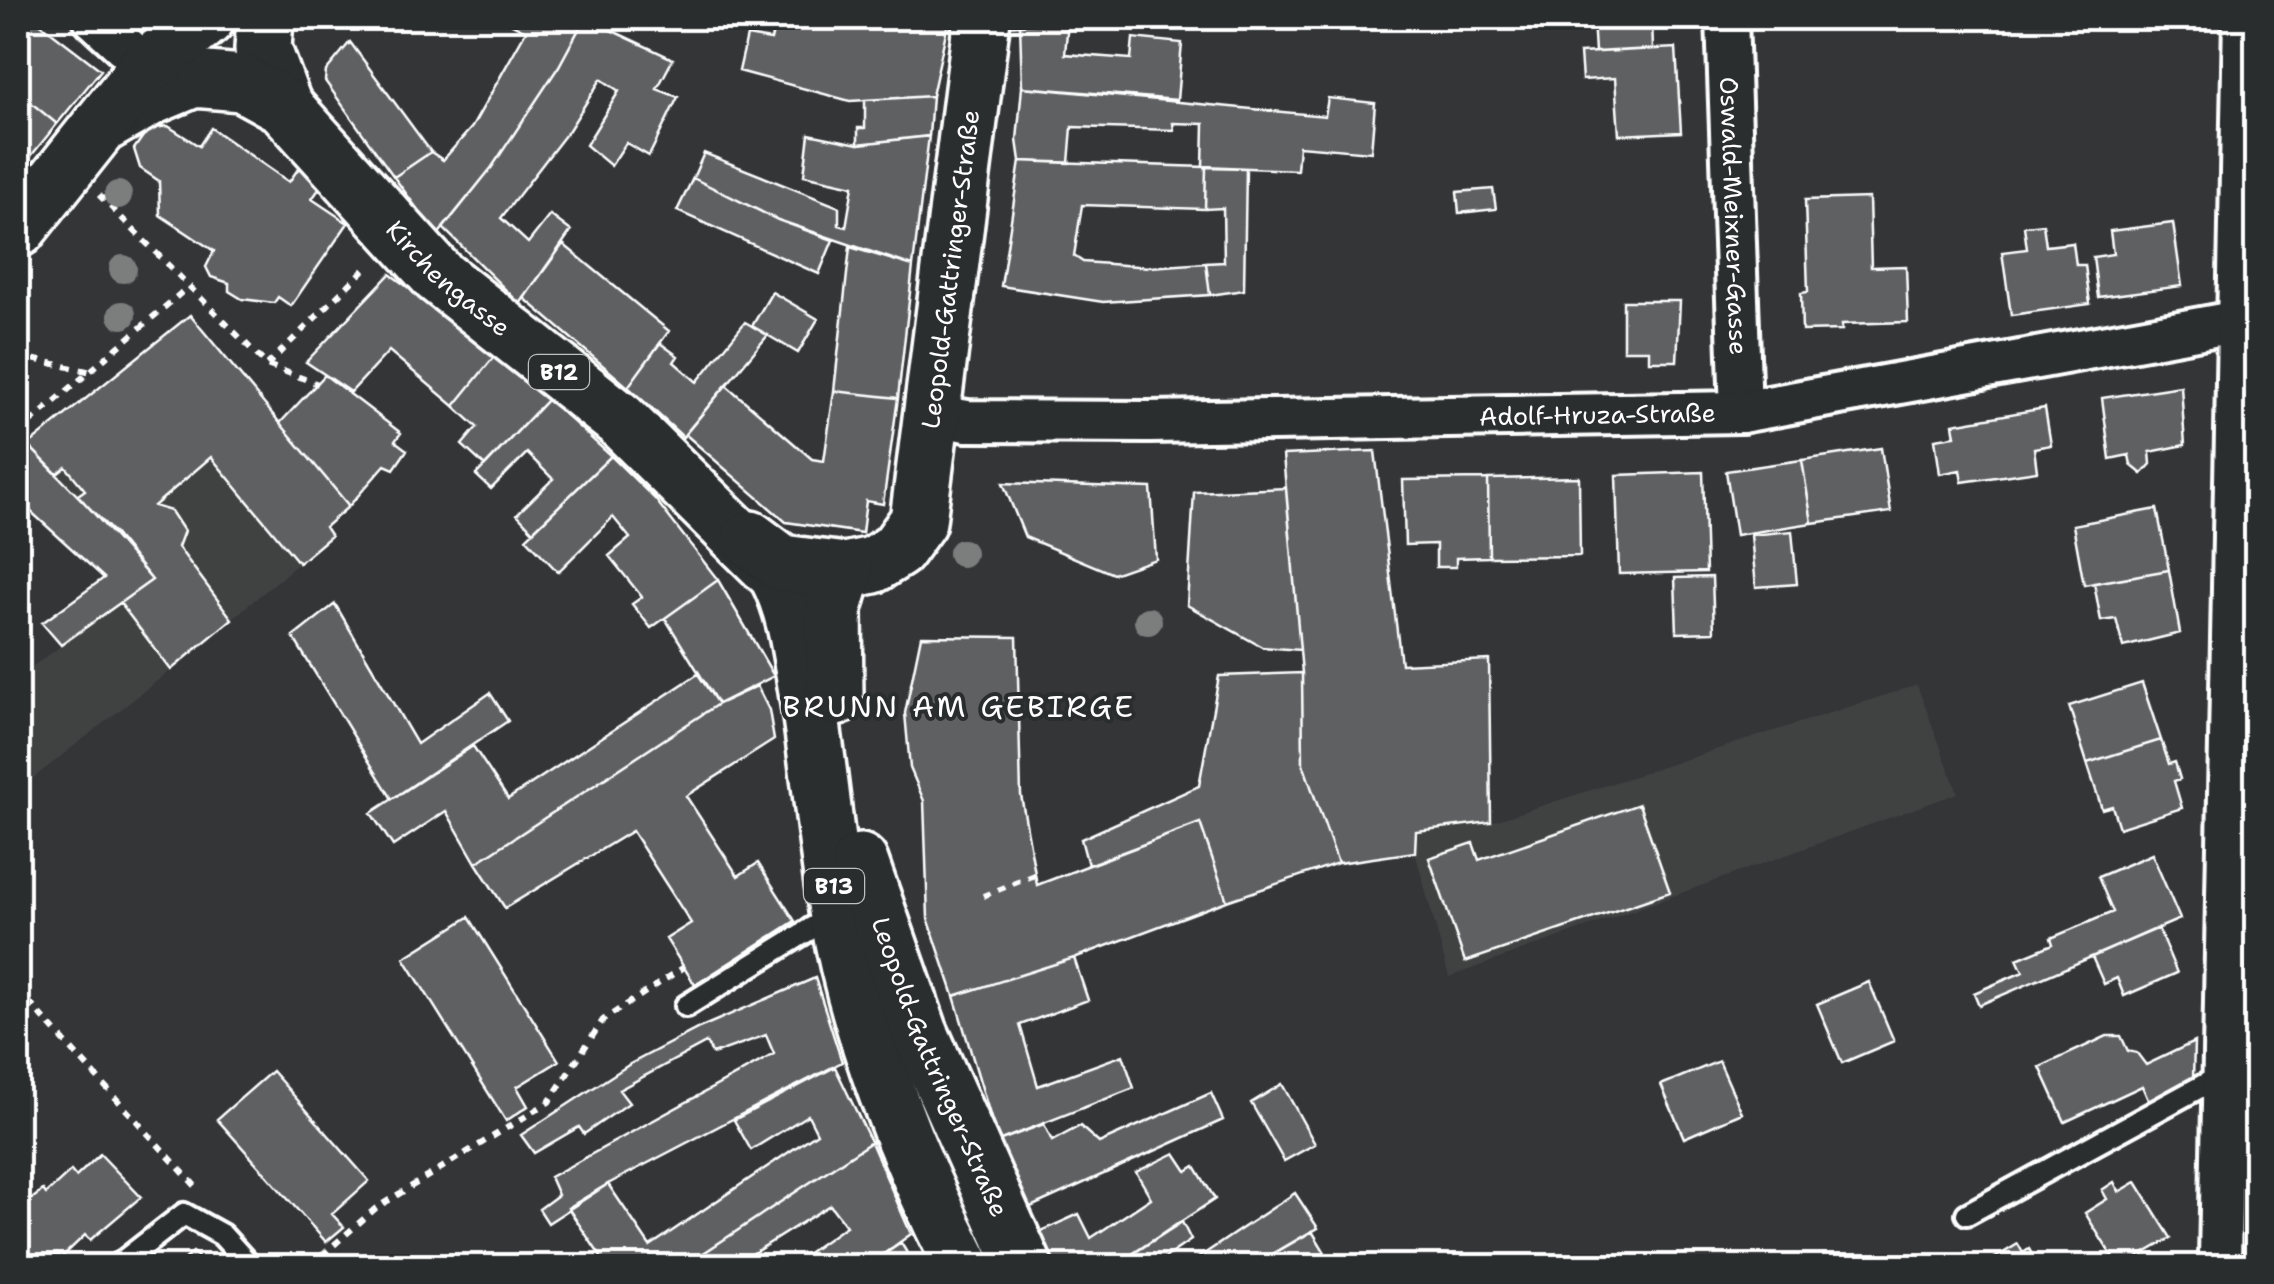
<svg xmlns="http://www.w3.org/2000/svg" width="2274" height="1284" viewBox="0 0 2274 1284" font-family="'Shantell Sans',sans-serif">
	<rect width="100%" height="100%" fill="#333536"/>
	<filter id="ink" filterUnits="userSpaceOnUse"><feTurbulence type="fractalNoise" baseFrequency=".01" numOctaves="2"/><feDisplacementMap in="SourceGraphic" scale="20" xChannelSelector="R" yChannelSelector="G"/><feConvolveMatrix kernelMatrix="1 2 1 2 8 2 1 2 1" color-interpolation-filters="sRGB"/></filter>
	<g filter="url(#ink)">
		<path fill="#404243" d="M190,315L349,506L325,527L331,536L171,670L18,790V677L152,580L114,533L28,445Z
			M1917,685L1958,793L1449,977L1415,852L1416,831L1491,822Z"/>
		<path fill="#5f6162" stroke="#fff" stroke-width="2.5" d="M33,18L101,70L57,124L18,92V36Z
			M516,18H585L559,66L492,167L437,236L394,177L431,152L443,160L472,127L526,31L512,24Z
			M585,18L673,59L657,89L678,97L649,156L626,143L611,166L586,145L619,91L601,79L569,130L501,218L528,243L550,215L571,231L520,304L443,228L492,167L559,66Z
			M776,18H949L932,96L850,101L739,71L747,36L771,40Z
			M1009,18H1119L1008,26Z
			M1593,18H1652L1653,49L1595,52Z
			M1068,21L1065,54L1131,59L1133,38L1182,43L1177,100L1022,87L1020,24Z
			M350,42L431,152L394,177L325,81L326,71Z
			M1676,48L1681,132L1619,135L1615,78L1582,80L1580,53Z
			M1022,87L1325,116L1328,98L1375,103L1371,152L1299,146L1297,170L1203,166L1204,124L1173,123L1174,130L1072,127L1069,163L1020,161L1017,140Z
			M18,92L57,124L18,172Z
			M932,96L929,136L858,144V128H865V100Z
			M168,126L199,146L211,128L289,182L298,169L314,170L322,185L312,199L348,223L291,306L278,297L274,303L242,299L229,291V283L211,277L206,267L214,251L160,215L159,181L140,168L134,149L148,129Z
			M809,134L858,144L929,136L913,266L778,220L693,178L704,153L839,207V225L846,227L853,186L804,175Z
			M1020,161L1206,167L1205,209L1082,205L1074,256L1083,262L1150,267L1206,263L1210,295L1103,302L1001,286Z
			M1206,167L1246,168L1244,290L1210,295L1206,263L1224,262L1223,208L1205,209Z
			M693,178L778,220L833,240L819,274L677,211Z
			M1493,189L1496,209L1459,213L1457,192Z
			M1869,198L1871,267L1906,266L1908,322L1842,324V330L1802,331L1801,293L1808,292L1805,200Z
			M2173,223L2182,286L2098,297L2093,257L2113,254L2110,231Z
			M2043,224L2046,246L2073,243L2076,265H2085L2090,304L2011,315L2002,252L2027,249L2024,226Z
			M563,244L669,331L628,387L524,298Z
			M850,247L913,266L898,398L834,391Z
			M390,274L497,353L454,406L389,351L351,392L306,362Z
			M772,292L818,319L798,353L752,326Z
			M1623,301H1680L1677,361H1649V350H1623Z
			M190,315L349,506L325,527L331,536L299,563L211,457L154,506L171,511L184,531L178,547L232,619L171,670L120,603L152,580L78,495L85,490L66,467L57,474L28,445Z
			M745,322L768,335L683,437L628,387L660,343L678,356L674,362L697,382Z
			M497,353L548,399L485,466L462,445L477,427L454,406Z
			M325,375L401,433L395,441L407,450L394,469L385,465L349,506L280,423Z
			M726,385L812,459L824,461L834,391L898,398L883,504L866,501L862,533L786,522L685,434Z
			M2181,386L2185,445L2150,452L2151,464L2142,474L2131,465L2129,455L2110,459L2102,398Z
			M548,399L611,456L533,531L517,514L553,479L527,453L491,489L476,475Z
			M2045,408L2051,445L2034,448L2037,471L1962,482L1960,470L1940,474L1935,439L1955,436L1953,424Z
			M28,445L114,533L152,580L61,645L42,623L104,578L28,509L18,518V453Z
			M1881,448L1891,512L1812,523L1802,460Z
			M1375,451L1401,664L1489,660L1491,822L1416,831L1415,852L1338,863L1303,764L1302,673L1283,455Z
			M611,456L655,499L718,580L651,628L632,604L642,597L609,556L630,538L613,517L558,572L526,538Z
			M1802,460L1812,523L1736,535L1726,471Z
			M1703,472L1706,572L1619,574L1616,475Z
			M1579,477L1580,556L1489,557L1488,479Z
			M1488,479L1489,557L1456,558V567H1436V544L1405,545L1403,480Z
			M1003,483L1151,488L1156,559L1113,574L1025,537Z
			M1286,488L1300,650L1262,647L1187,605L1194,492Z
			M2157,509L2169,570L2084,585L2073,525Z
			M1792,531L1797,584L1756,587L1751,535Z
			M2169,570L2180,633L2123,647L2116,619L2101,621L2094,583Z
			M1712,577L1714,632L1677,633L1675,578Z
			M718,580L774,676L718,704L665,618Z
			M335,604L417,744L490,693L508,721L392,799L293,637Z
			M921,636L1017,637L1021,795L1037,885L1200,823L1227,901L1074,958L954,996L928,918L924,801L910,768L905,713Z
			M1302,673L1303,764L1338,863L1227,901L1200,823L1088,865L1081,839L1199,786L1219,676Z
			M698,674L718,704L476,863L446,811L393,846L371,813L473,746L508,799Z
			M2142,683L2161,740L2087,763L2069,706Z
			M757,686L769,710L774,740L686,796L738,876L758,863L795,921L695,985L666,939L691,923L632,831L505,908L476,863L718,704Z
			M2161,740L2169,764L2175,762L2180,779L2174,781L2182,808L2119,828L2112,806L2102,809L2087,763Z
			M1639,804L1670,892L1465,962L1429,858L1473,843L1479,860Z
			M2152,854L2180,919L1979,1005L1974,993L2023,972L2017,959L2053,944L2051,938L2113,912L2098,877Z
			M469,917L559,1061L517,1087L528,1106L506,1121L404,958Z
			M2158,928L2177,973L2124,996L2117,978L2104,984L2092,957Z
			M1074,958L1088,1000L1020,1025L1038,1086L1123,1055L1134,1088L998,1141L954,996Z
			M815,978L842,1062L608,1184L548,1223L539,1209L558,1195L550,1177L774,1054L766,1035L713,1054L706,1043L619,1090L629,1103L584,1134L579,1127L534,1153L521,1135L630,1064L699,1028Z
			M1869,982L1894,1041L1842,1063L1817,1004Z
			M2107,1036H2121L2128,1051L2137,1053L2146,1065L2194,1042L2193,1080L2149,1102L2142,1086L2065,1122L2040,1067Z
			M1719,1061L1742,1113L1684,1138L1661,1085Z
			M835,1067L871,1142L684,1266H607L568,1208L608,1184L650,1246L817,1133L808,1115L751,1150L734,1120Z
			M272,1071L369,1181L332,1214L344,1227L326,1242L217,1119Z
			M1282,1084L1315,1144L1284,1161L1251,1103Z
			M1211,1093L1223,1120L1024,1210L998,1141L1044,1124L1052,1141L1080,1126L1099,1143Z
			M871,1142L911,1234L867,1266H789L846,1226L830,1205L733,1266H716L712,1261L704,1266H684Z
			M1175,1153L1187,1171L1195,1166L1215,1199L1114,1266H1057L1037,1233L1079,1214L1091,1238L1151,1198L1136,1172Z
			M100,1154L141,1197L90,1240L85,1235L61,1258L57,1254L44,1266H24L18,1259V1210L43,1190L46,1194L71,1171L76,1177Z
			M2114,1182L2119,1192L2136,1182L2171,1238L2123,1266H2118L2085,1213L2107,1199L2102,1190Z
			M1295,1193L1318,1228L1252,1266H1186Z
			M1182,1222L1191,1240L1153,1266H1114Z
			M1312,1231L1327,1256L1314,1266H1252Z
			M901,1243L915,1266H867Z
			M2018,1244L2023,1253L2029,1249L2039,1266H1993L1990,1261Z
			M193,1252L206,1266H178L181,1263Z"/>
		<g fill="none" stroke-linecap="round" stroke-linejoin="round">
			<g stroke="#fff" stroke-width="28">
				<path id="service" d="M686,1006L833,915
					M1967,1214L2224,1074
					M117,1266L184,1214L222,1235L250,1266"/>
			</g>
			<g stroke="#fff" stroke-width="48">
				<g id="minor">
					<path d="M94,18L168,86"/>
					<path id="s1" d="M1727,18L1741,412"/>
					<path id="s2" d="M930,415L967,421L1149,422L1741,412L2256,318"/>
					<path d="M2220,1260L2244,18"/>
				</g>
			</g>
			<g stroke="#fff" stroke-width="62">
				<g id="primary">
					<path d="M265,18L263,49L284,106"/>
					<path id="s3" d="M100,126L151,97L194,79L242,83L284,106L438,276L620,420L777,575C796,612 800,650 807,691C819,764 825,837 837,910C857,1029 908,1160 963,1266"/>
					<path d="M18,229L147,67L207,18"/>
					<path id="s4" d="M750,539L782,563L845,571L873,565L897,550L918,521L982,18"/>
					<path d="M835,698L834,608L845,571"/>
					<path id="s5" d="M860,862L920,1033L1024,1266"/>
				</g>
			</g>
			<path stroke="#fff" stroke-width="6" stroke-dasharray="8 8" stroke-linecap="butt" d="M99,195L267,365L318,384
				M18,356L92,372
				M267,365L369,265
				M18,433L188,287
				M983,896L1035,875
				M18,990L198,1189
				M310,1266L376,1208L549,1102L603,1020L684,967"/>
			<use href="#service" stroke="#2a2d2e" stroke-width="20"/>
			<use href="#minor" stroke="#2a2d2e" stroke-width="40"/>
			<use href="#primary" stroke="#2a2d2e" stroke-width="55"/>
		</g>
		<g fill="#7c7e7e">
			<circle cx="118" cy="195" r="14"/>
			<circle cx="123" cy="269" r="14"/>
			<circle cx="122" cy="315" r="14"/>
			<circle cx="962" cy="553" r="14"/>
			<circle cx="1148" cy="621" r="14"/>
		</g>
	</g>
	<g text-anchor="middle" stroke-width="8" stroke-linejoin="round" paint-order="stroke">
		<g fill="#2a2d2e" stroke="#bfc0c0" stroke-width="2.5">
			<rect x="529" y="355" width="60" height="34" rx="8"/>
			<rect x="804" y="869" width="60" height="34" rx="8"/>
		</g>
		<g font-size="22" font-weight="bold" fill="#fff">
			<text x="559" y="380">B12</text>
			<text x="834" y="894">B13</text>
		</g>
		<g font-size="25" fill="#fff" stroke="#2a2d2e">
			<text dy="9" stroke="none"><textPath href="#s1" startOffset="198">Oswald-Meixner-Gasse</textPath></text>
			<text dy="9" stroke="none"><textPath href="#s4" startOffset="450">Leopold-Gattringer-Straße</textPath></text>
			<text dy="9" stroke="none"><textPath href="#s3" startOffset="440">Kirchengasse</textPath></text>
			<text dy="9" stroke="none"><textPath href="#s2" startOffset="668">Adolf-Hruza-Straße</textPath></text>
			<text dy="9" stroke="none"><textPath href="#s5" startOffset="220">Leopold-Gattringer-Straße</textPath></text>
		</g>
		<g font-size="30" letter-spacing="2.5" fill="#fff" stroke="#2a2d2e">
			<text x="959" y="717">BRUNN AM GEBIRGE</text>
		</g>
	</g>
	<rect width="2274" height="1284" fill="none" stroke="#2a2d2e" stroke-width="60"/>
	<rect x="30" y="30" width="2214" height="1224" fill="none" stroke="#fff" stroke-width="4" filter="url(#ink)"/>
</svg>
